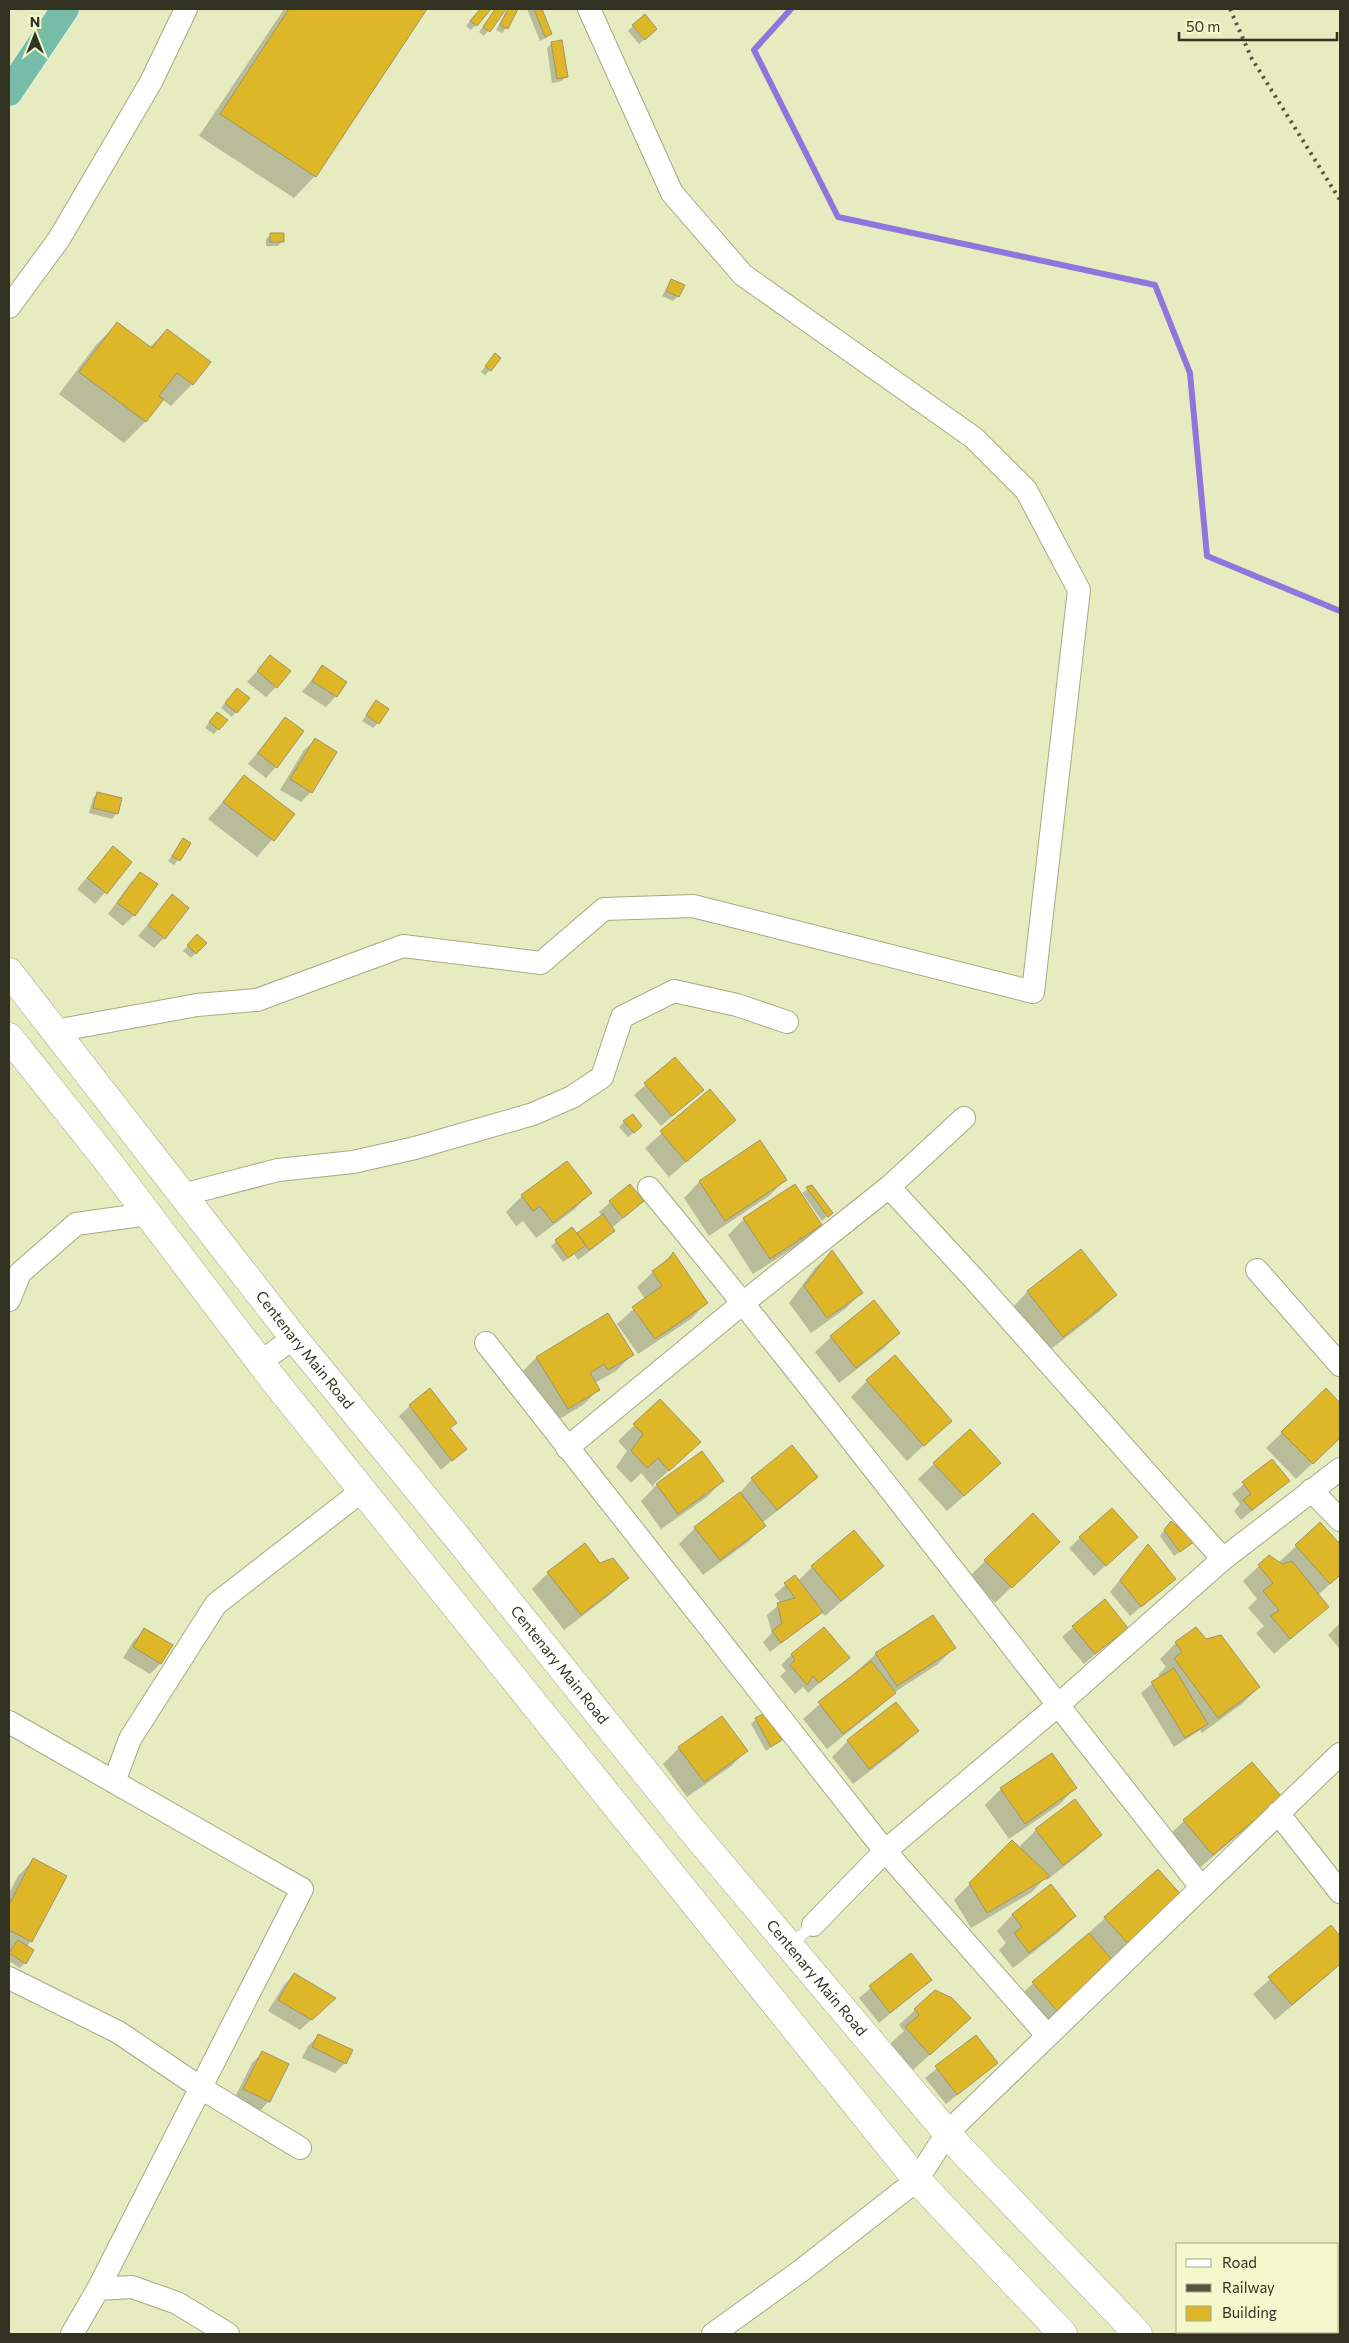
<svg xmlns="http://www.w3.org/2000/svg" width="1349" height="2343" viewBox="0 0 1349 2343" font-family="Commissioner,sans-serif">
	<rect width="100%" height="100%" fill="#e7ebc0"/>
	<path fill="#0003" d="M284,9H426L315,176L294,198L199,136Z
		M480,9H490L471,30L466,26Z
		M495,9H505L484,36L479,32Z
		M507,9H516L506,28L502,33L496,30Z
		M527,9H541L551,33L546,38L540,41Z
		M633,26L651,34L639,44L628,31Z
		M552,43L566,76L562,81L552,83L547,48Z
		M271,234L282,241L278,246H266V239Z
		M671,281L678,296L673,301L662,296Z
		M117,324L149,348L167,330L209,362L192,384L171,406L162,399L145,422L124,443L59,394L96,345Z
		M490,360V370L485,375L481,372Z
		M271,656L276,687L266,697L247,682Z
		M322,667L336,696L326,707L302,692Z
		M232,694L236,712L232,717L221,708Z
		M376,702L378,723L373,728L362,721Z
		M212,718L226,720L214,734L205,728Z
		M285,719L276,767L266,778L248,764Z
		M315,740L311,792L301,802L280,790L304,750Z
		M244,777L293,815L257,857L208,819Z
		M97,793L120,799L116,814L112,819L89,813L93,798Z
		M184,839L190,843L174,865L168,861Z
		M113,848L130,863L95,904L77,889Z
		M140,873L156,885L134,915L123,926L108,914L130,884Z
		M172,896L164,938L154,948L138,936Z
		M197,936L205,943L191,958L183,951Z
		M675,1059L702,1090L661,1126L634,1095Z
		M710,1091L734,1120L669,1177L645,1148Z
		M624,1122L636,1131L628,1137L619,1127Z
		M760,1142L785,1180L769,1196L709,1236L684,1198L699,1182Z
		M567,1162L590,1193L575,1209L536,1238L523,1221L516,1226L506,1212L522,1196Z
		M630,1185L643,1201L612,1228L613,1230L603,1241L578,1260L574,1254L563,1262L551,1246L572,1229L577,1235L602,1216L599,1212Z
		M812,1186L831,1213L822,1221L802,1193Z
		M744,1219L820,1225L804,1241L753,1274L728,1235Z
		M1080,1251L1115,1295L1100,1311L1047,1352L1012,1308L1027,1292Z
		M832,1252L861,1293L845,1309L811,1333L789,1303L816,1267Z
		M672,1254L706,1303L691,1319L638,1354L617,1324L645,1299L637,1287Z
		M899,1333L883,1349L839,1383L815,1352L831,1337Z
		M632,1355L616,1371L595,1383L599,1389L583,1405L551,1424L521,1373L537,1357Z
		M867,1381L950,1421L907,1461L851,1397Z
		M1326,1390L1340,1405V1437L1296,1479L1266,1448Z
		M660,1401L683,1458L653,1485L654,1487L702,1453L722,1481L707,1497L661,1529L641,1501L654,1488L641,1473L631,1483L616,1467L627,1451L618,1441Z
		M410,1406L449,1429L465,1449L441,1470L399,1416Z
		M969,1431L983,1479L947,1511L918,1479Z
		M1272,1461L1288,1481L1241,1520L1234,1511L1240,1504L1232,1494Z
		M816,1477L800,1493L762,1523L764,1526L748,1542L703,1575L679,1544L695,1528L737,1496L752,1479Z
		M1111,1510L1126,1547L1094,1576L1069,1548Z
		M1320,1524L1338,1543L1340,1541V1575L1318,1595L1328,1607L1274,1654L1256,1633L1264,1626L1248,1608L1257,1599L1243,1581L1259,1566L1278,1563Z
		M1166,1528L1189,1546L1174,1556L1160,1536Z
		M1148,1546L1174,1579L1130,1616L1110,1592Z
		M1043,1557L995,1603L970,1576L985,1561Z
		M599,1564L627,1578L611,1594L564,1630L532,1589L548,1573Z
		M882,1566L825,1616L821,1612L770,1652L763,1642L772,1633L767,1615L781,1603L774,1595L794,1577L798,1581L812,1567Z
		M1104,1601L1126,1628L1084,1664L1062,1637Z
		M1340,1623V1649L1328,1635Z
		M1196,1628L1205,1640L1259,1687L1243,1703L1202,1733L1200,1730L1174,1747L1141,1693L1160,1677L1158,1675L1166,1667L1160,1659L1176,1643Z
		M145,1630L171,1646L160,1664L150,1674L123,1658L134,1640Z
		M954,1648L938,1664L895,1692L878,1708L827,1749L803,1719L876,1654Z
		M791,1655L848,1658L808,1693L803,1687L795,1694L780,1676L786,1671L781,1665Z
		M722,1717L746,1751L730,1767L687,1797L663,1764L679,1748Z
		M756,1719L781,1740L766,1751L751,1724Z
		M917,1731L901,1747L853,1784L832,1757L848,1741Z
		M1075,1788L1060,1804L1009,1839L985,1805L1001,1789Z
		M1264,1813L1197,1870L1168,1836L1184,1821Z
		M1036,1830L1101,1835L1085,1850L1047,1880L1045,1878L1032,1892L971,1928L954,1900L1012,1841L1023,1852L1020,1846Z
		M34,1860L31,1941L26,1947L25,1963L20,1968L9,1961V1893L18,1876Z
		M1157,1871L1182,1898L1041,2027L1017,1998Z
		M1051,1885L1075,1916L1059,1932L1013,1968L999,1950L1006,1943L997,1931L1012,1915Z
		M1331,1927L1340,1938V1965L1275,2020L1253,1994Z
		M910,1955L930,1980L879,2023L859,1998Z
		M294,1974L324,2008L300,2030L268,2011L284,1985Z
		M915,2010L953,2034L913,2070L890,2044L904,2031L899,2025Z
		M319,2035L345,2063L335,2073L302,2058L308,2046Z
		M976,2037L996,2063L946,2104L925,2078Z
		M263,2052L269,2101L259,2112L234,2099L252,2063Z"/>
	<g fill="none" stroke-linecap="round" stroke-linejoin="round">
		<path stroke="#8e76dd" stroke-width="6" d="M791,9L754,50L838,217L1155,285L1190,373L1207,556L1340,611"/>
	</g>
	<path fill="#deb729" stroke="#a0936c" d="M289,9H427L316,177L220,114Z
		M480,9H491L477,26L470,21Z
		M495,9H506L490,32L483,27Z
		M508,9H518L508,29L500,25Z
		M534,9H542L552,34L545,37Z
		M645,14L657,29L645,40L632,25Z
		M562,40L568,77L557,79L551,42Z
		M270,233H284V242H270Z
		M671,279L685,285L679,297L666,291Z
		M117,322L152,348L167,329L211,362L193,385L177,373L159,396L164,399L146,422L79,372Z
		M495,353L501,358L491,371L485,366Z
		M270,655L291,671L277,688L257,671Z
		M322,665L347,682L337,697L312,681Z
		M237,688L250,698L237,713L225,703Z
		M376,700L389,709L379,724L366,715Z
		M217,712L228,720L219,730L209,722Z
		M285,717L304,731L277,768L258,753Z
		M315,738L337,752L312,793L290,779Z
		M244,775L295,814L274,841L223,802Z
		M97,792L122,798L118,814L93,808Z
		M183,838L191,843L180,861L172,856Z
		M113,846L132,862L107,894L87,878Z
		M140,872L158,884L135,916L117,903Z
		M172,894L189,908L165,939L148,925Z
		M197,934L207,943L196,954L187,945Z
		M675,1057L704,1090L672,1116L644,1083Z
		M710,1089L736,1120L686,1162L660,1131Z
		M633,1114L642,1126L634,1133L623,1121Z
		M760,1140L787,1180L725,1221L699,1181Z
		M567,1161L592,1193L553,1223L540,1206L533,1211L521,1195Z
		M630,1184L644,1201L623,1218L609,1201Z
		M795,1184L822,1225L770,1259L743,1218Z
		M812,1185L833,1213L828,1217L806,1187Z
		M603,1214L615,1231L589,1250L577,1233Z
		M572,1227L586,1245L568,1258L555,1240Z
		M1081,1249L1117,1295L1063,1337L1027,1291Z
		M832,1250L863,1293L827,1318L804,1286Z
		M673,1252L708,1303L655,1339L632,1307L662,1286L652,1271L670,1258Z
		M874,1300L900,1333L856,1368L830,1336Z
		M608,1313L634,1355L608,1370L604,1364L590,1373L600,1390L568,1409L536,1357Z
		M895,1355L952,1421L924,1446L866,1380Z
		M430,1388L457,1423L450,1428L467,1449L452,1461L409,1405Z
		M1326,1388L1340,1403V1438L1313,1464L1281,1432Z
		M660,1399L701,1442L669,1471L658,1458L647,1468L631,1451L643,1434L633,1424Z
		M970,1429L1001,1463L964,1496L933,1463Z
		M792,1445L818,1477L777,1510L751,1478Z
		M702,1451L724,1481L678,1514L656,1484Z
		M1272,1459L1290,1481L1252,1510L1243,1500L1251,1494L1242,1482Z
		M740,1492L766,1526L720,1560L694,1527Z
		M1112,1508L1138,1537L1106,1566L1079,1537Z
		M1033,1513L1060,1542L1012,1588L984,1560Z
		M1171,1521L1195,1541L1180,1552L1164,1530Z
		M1320,1522L1338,1542L1340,1540V1575L1330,1584L1295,1545Z
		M854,1530L884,1566L841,1601L811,1566Z
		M585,1543L600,1563L613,1558L629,1578L581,1615L547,1572Z
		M1148,1544L1176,1579L1141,1607L1120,1580Z
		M1269,1555L1282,1564L1292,1561L1329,1607L1290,1639L1271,1616L1279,1610L1263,1591L1273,1583L1258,1565Z
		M795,1575L823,1612L781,1643L772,1631L782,1623L777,1603L795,1598L784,1583Z
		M1105,1599L1128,1628L1095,1654L1072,1626Z
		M933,1615L956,1648L897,1686L875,1653Z
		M824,1627L850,1658L819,1683L813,1676L807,1685L790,1665L795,1660L791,1654Z
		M1196,1627L1206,1639L1221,1635L1260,1687L1218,1718L1174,1658L1182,1652L1175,1642Z
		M144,1628L173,1645L161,1664L133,1647Z
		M871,1661L896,1693L843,1734L818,1702Z
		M1174,1668L1208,1724L1185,1738L1151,1682Z
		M896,1702L919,1731L869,1769L847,1740Z
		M767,1712L782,1740L771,1747L755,1718Z
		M722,1716L748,1751L704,1782L678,1747Z
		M1052,1753L1077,1788L1025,1824L1000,1788Z
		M1252,1762L1282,1797L1213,1855L1183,1820Z
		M1075,1799L1102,1835L1063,1865L1035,1829Z
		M1012,1840L1050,1876L987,1913L969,1883Z
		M33,1858L67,1876L32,1942L9,1930V1905Z
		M1158,1869L1184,1898L1130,1946L1104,1917Z
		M1051,1884L1076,1916L1029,1953L1014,1933L1022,1927L1012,1914Z
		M1331,1925L1340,1936V1964L1292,2005L1268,1977Z
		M1089,1933L1115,1963L1058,2012L1032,1982Z
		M18,1940L34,1950L26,1964L9,1953Z
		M911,1953L932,1980L890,2013L869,1986Z
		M294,1973L336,1998L312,2020L278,2000Z
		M935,1990L952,1998L971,2018L930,2055L905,2027L919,2015L914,2009Z
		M318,2034L353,2050L346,2064L312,2047Z
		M976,2035L998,2063L957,2095L935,2066Z
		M262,2051L289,2064L270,2102L243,2089Z"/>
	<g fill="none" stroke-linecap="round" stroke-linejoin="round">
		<g stroke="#a6aa81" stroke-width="12">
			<path id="service" d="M789,1946L813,1925"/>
		</g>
		<g stroke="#a6aa81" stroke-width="24">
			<path id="minor" d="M9,307L59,239L151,82L186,9
				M55,1031L197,1005L257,1000L403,946L541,963L604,909L693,906L1033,992L1079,590L1026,490L974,438L743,275L672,193L589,9
				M889,1187L975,1280L1223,1559
				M649,1188C838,1417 1016,1654 1201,1887
				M182,1195L278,1170L353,1162L415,1148L533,1114L572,1097L602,1077L622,1017L674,991L737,1005L787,1022
				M1257,1270L1340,1365
				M9,1300L20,1273L76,1224L148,1214
				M486,1343L885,1851L1047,2035
				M260,1362L294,1338
				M567,1448L743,1303L889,1187L964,1118
				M1311,1490L1340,1520
				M9,1722L302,1889L98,2289L72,2334
				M114,1782L130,1739L216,1604L363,1490
				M1278,1813L1340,1892
				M813,1925L885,1851L1057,1706L1223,1559L1340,1469
				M9,1978L118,2032L201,2088L300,2148
				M98,2289L132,2287L177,2303L228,2334
				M713,2334L802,2270L917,2180L947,2133L1340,1754"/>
		</g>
		<g stroke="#a6aa81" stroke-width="29">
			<g id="tertiary">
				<path id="s1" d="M9,972L294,1338L456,1536L690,1828L960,2148L1138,2334"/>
				<path d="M9,1037L106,1159L276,1383L917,2180L1063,2334"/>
			</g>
		</g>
		<g stroke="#fff" stroke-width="29">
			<path id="trunk" d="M9,92L65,9"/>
		</g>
		<use href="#service" stroke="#fff" stroke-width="11"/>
		<use href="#minor" stroke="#fff" stroke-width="22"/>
		<use href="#tertiary" stroke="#fff" stroke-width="28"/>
		<use href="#trunk" stroke="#76bca8" stroke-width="28"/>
		<path stroke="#545540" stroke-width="4" stroke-dasharray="2.5 5" stroke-linecap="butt" d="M1230,9L1252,59L1340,200"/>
	</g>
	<g text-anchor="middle" stroke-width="4" stroke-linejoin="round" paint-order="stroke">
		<g font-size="15" fill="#313222" stroke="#f4f8cd">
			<text dy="5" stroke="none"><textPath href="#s1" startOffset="480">Centenary Main Road</textPath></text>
			<text dy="5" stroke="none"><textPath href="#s1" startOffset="885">Centenary Main Road</textPath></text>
			<text dy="5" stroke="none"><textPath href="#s1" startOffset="1290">Centenary Main Road</textPath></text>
		</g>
	</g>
	<rect width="1349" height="2343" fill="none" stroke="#313222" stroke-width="20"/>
	<rect x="1176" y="2243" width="162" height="90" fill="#f4f8cd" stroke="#a6a989"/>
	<rect x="1186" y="2259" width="25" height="8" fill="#ffffff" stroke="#a6a989"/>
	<text x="1222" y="2268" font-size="15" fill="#313222">Road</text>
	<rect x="1186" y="2284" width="25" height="8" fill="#545540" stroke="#a6a989"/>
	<text x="1222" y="2293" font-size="15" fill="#313222">Railway</text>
	<rect x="1186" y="2306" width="25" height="15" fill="#deb729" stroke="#a6a989"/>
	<text x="1222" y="2318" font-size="15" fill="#313222">Building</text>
	<g transform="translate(35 35)" stroke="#f4f8cd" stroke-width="4" paint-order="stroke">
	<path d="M0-4L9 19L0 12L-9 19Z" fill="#313222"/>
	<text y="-8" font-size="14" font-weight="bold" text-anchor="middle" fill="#313222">N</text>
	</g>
	<path d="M1179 32v8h158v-8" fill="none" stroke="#313222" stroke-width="2.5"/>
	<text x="1186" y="32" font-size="15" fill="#313222" stroke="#f4f8cd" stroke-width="4" paint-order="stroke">50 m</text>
</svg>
